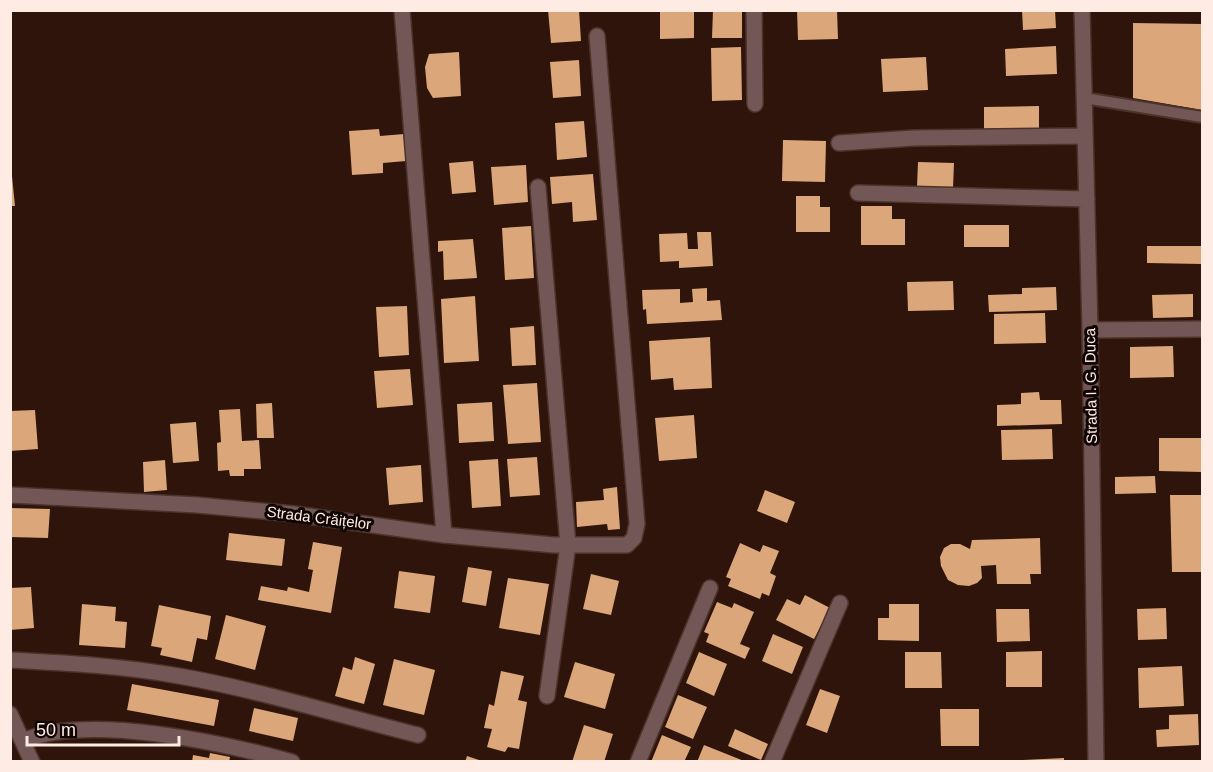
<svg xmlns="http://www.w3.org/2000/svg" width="1213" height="772" viewBox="0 0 1213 772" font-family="Helvetica,sans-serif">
	<rect width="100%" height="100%" fill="#2f140b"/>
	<path fill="#dba77a" d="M548,10H579L581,41L551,43Z
		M660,10H694V38L660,39Z
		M713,10H742V38H712Z
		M797,10H837L838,39L798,40Z
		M1022,10H1055L1056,28L1023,30Z
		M1133,23L1202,24V110L1133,98Z
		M1056,46L1057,74L1006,76L1005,49Z
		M741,47L742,100L712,101L711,48Z
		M459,52L461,96L433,98L427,88L425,67L429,54Z
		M926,57L928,90L883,92L881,59Z
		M579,60L581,96L553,98L550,62Z
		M1039,106V131L984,132V107Z
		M584,121L587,157L557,160L555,123Z
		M379,129L380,136L404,134L406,161L383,163V173L352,175L349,131Z
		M783,140L826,141L825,182L782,181Z
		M473,161L476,192L452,194L449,163Z
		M918,162L954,163L953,188L917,187Z
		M526,165L528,202L494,205L491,167Z
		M593,174L597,220L573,222L572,202L552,204L550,177Z
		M10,176H12L15,206H10Z
		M796,196H820V207H830V232H796Z
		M861,206H892V219H905V245H861Z
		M964,225H1009V247H964Z
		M531,226L534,278L505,280L502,228Z
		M697,232H711L713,266L679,268V261L660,262L659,234L687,233L688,249H698Z
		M473,239L477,278L444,280L443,251L438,252V241Z
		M1147,246H1202V264L1147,263Z
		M953,281L954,310L908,311L907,282Z
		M1056,287L1057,310L989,312L988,295L1022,294V288Z
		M707,288V301L720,300L722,320L647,324L646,309L643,310L642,290L680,289V303L693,302L692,289Z
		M1193,294V317L1153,318L1152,295Z
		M475,296L479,361L444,363L441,299Z
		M407,306L409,355L379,357L376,307Z
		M1045,313L1046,343L994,344V314Z
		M534,326L536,365L512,366L510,328Z
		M710,337L712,388L674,390L673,378L651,380L649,341Z
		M1173,346L1174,377L1130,378V347Z
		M410,369L413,405L377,408L374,371Z
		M537,383L541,442L508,444L503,385Z
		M1039,392L1040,400H1061L1062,424L997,426V405L1021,404V393Z
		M492,402L494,441L459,443L457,404Z
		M272,403L274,438H257L256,404Z
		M240,409L242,441L259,440L261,469H244V476H230L229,470L218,471L217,443L221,442L219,410Z
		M35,410L38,449L10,451V411Z
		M694,415L697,458L659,461L655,418Z
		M196,422L199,461L173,463L170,424Z
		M1052,429L1053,459L1002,460L1001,430Z
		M1159,438H1202V472L1159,471Z
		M537,457L540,495L510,497L507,459Z
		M498,459L501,506L472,508L469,461Z
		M165,460L167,490L144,492L143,462Z
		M421,465L423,502L389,505L386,468Z
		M1155,476L1156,493L1115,494V477Z
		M617,487L620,529L608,530L607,524L577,527L576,502L604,500L603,489Z
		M765,490L795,502L787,523L757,511Z
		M1170,495H1202V572H1172Z
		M10,508L50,509L48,538L10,537Z
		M229,533L285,539L282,566L226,560Z
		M1040,538L1041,574H1030L1031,584H997L996,565L981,566L982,578L977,583L969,586L958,585L948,580L941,566L940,557L944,548L951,544H960L970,549L972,540Z
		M313,542L342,547L331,613L258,600L261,586L287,591L288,587L309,592L313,570L308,569Z
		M740,543L760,552L763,545L779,551L770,573L776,576L769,596L762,593L760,599L728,586L731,579L726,577Z
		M468,567L492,571L486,606L462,602Z
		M399,571L435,576L430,613L394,608Z
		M591,574L619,581L611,615L583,609Z
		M508,578L549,584L540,635L499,628Z
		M31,587L34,628L10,630V588Z
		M805,595L830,608L814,639L776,620L787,599L800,605Z
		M717,602L732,608L734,603L754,612L740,644L750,648L745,659L706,642L709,634L704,632Z
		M82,604L116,607L115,621L127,622L125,648L79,645Z
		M889,604H919V641L878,640V618H889Z
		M159,605L211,616L207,640L197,638L192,662L160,655L162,648L151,646Z
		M1166,608L1167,639L1138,640L1137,609Z
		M996,609H1029L1030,641L997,642Z
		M226,615L266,626L255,670L215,659Z
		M773,634L803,647L792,674L762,661Z
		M1042,651V687H1006V652Z
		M699,652L727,664L714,696L686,683Z
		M905,652H941L942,688H905Z
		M355,657L375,664L364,704L335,696L343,667L352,670Z
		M394,659L435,670L424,715L383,705Z
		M575,662L615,674L605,709L564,697Z
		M1182,666L1184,706L1139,708L1138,668Z
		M501,671L524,676L518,700L527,702L519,749L508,747L505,752L487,747L492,729L484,728L489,704L494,706Z
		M132,684L219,700L214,726L127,710Z
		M820,689L840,696L827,733L806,725Z
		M678,695L707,707L693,739L665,727Z
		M254,708L298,718L293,741L249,731Z
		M940,709H979V746H941Z
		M1198,714L1199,745L1157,747L1156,730L1169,729V715Z
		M584,725L613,734L604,762H572Z
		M735,729L768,744L761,760L728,746Z
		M662,735L691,747L684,762H651Z
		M704,745L744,761V762H697Z
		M210,753L230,757L229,762H192L193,755L209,758Z
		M467,756L482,761V762H465Z
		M1064,758V762H1023V760Z"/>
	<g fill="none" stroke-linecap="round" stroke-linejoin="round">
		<g stroke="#4c3229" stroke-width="14">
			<path id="lane" d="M1084,98L1202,117"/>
		</g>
		<g stroke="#4c3229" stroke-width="18">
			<path id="street" d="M402,10L444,535
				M754,10L755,104
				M1082,10L1090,330L1096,762
				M839,143L914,138L1085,136
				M538,187L568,545L547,696
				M858,193L1087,199
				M1090,330L1202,329
				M10,495L197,505L294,514L444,535L554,545H627L634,538L637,524L597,36
				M10,660C67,663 123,666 179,676C259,690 338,715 418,735
				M10,714L32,762
				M23,741C88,713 224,743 292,762
				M638,762L710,588
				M772,762L840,603"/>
		</g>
		<use href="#lane" stroke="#735656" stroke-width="10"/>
		<use href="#street" stroke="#735656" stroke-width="15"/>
	</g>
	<g text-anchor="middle" stroke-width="6" stroke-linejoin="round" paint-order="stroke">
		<g font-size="15" fill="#feebe4" stroke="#0f0503">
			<text transform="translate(1091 386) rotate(-91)" y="5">Strada I. G. Duca</text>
			<text transform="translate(319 518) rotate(7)" y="5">Strada Crăițelor</text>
		</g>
	</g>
	<rect width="1213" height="772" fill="none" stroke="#feebe4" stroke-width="24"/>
	<path d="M27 736v9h152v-9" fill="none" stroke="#feebe4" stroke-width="3"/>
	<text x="36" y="736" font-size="18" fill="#feebe4" stroke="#0f0503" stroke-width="4.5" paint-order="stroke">50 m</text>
</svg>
